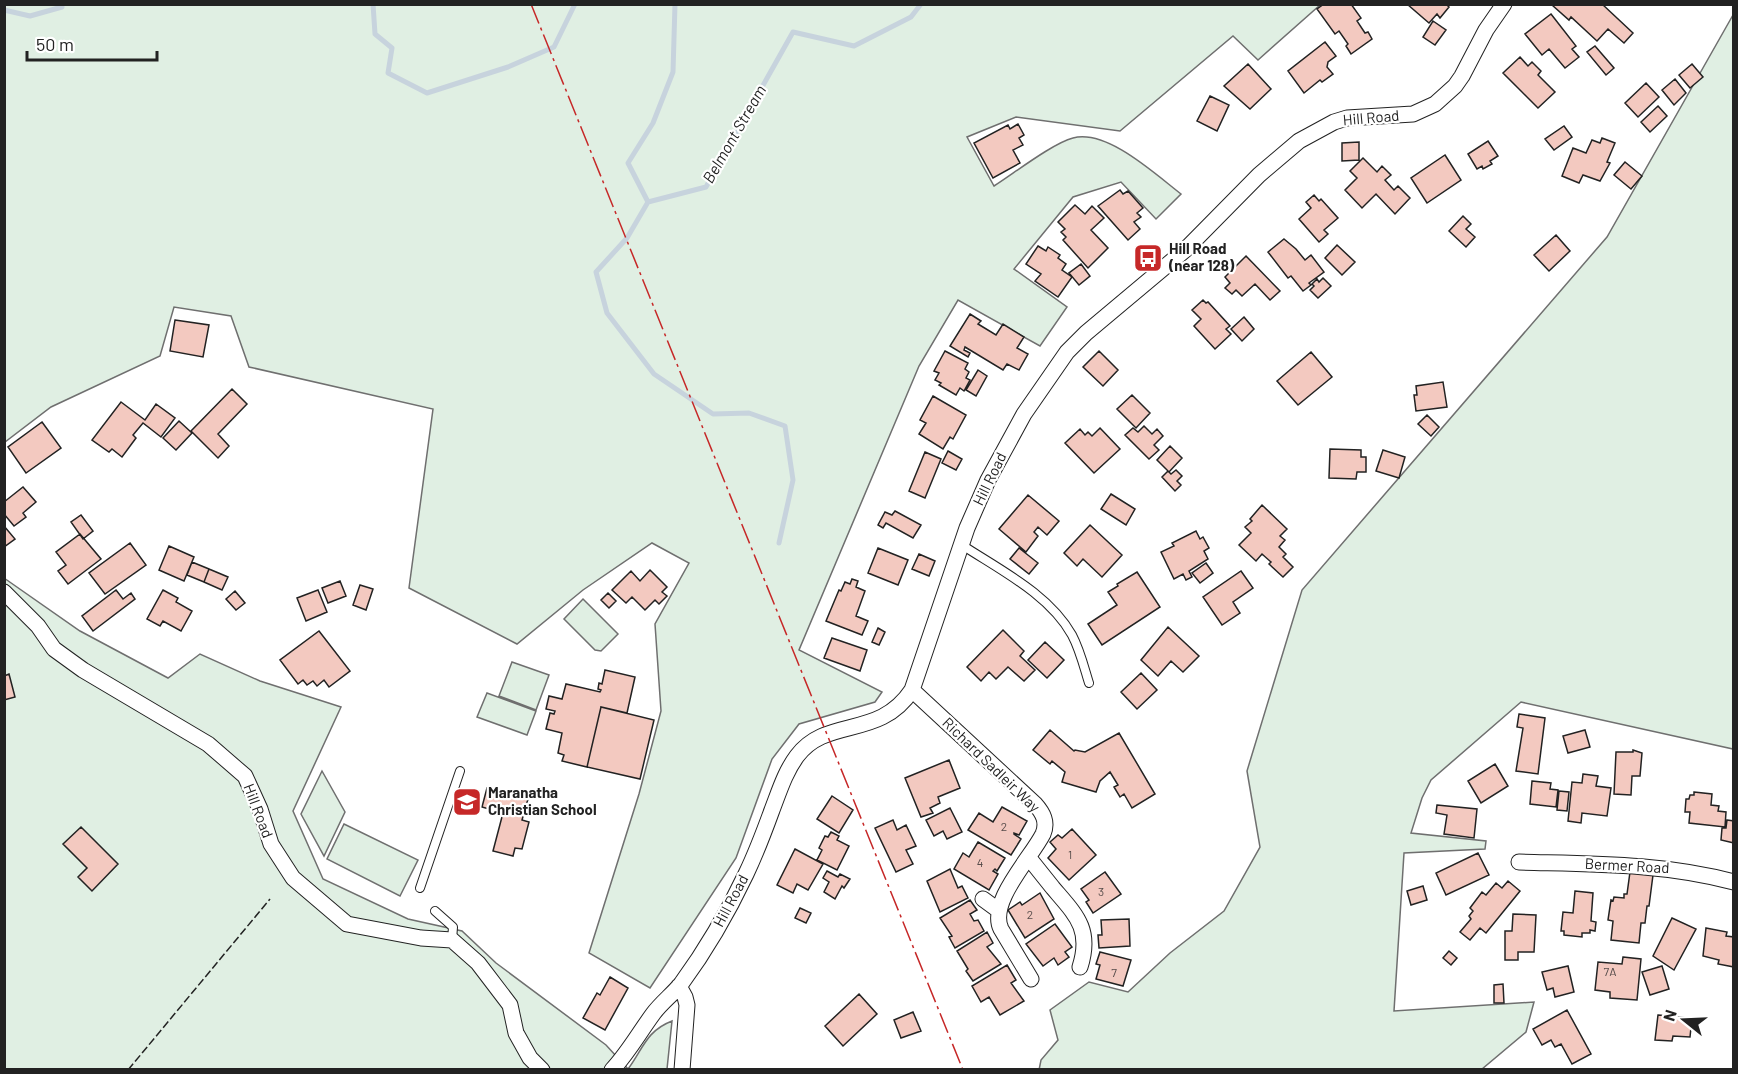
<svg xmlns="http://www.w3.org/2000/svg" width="1738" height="1074" viewBox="0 0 1738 1074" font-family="Barlow,sans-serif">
	<rect width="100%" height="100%" fill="#fff"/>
	<path fill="#e0efe3" stroke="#6f6f6f" stroke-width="1.5" d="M5,5H1320L1258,60L1233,36L1120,131L1016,117L967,137L994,186C1013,174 1053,143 1073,138C1107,129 1155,174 1181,194L1156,219L1121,182L1073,197L1014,269L1067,307L1040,346L958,300L919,366L799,650L882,692L875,702L799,724L772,759L736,858L650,988L589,953L639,794L661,711L655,624L689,563L652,543L583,590L517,644L409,588L433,409L249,367L231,316L174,307L160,356L51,407L5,442Z
		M1733,15V749L1521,702L1431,780L1422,798L1411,833L1486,841L1485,849L1404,853L1394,1011L1534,1002L1526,1032L1482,1069L1039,1070L1041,1060L1058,1040L1050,1010L1089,982L1128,992L1170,953L1224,911L1260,847L1247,771L1302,590L1607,237Z
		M4,578L80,631L168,678L200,654L260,681L341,707L293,811L323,879L408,919L462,931L496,963L606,1045L628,1069C643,1049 646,1031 672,1021L667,1069H5Z
		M583,599L618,634L601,651L595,650L564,619Z
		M512,662L549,675L536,710L499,696Z
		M487,693L536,711L527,735L477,717Z
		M322,771L345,812L324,856L301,814Z
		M344,824L418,860L400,896L327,859Z"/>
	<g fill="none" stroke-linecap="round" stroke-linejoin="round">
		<path stroke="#c7d3dd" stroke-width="5" d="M373,4L375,34L392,48L388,73L427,93L508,67L554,47L575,4
			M675,4L673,72L653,123L628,163L648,202L706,187L793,32L854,46L911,17L921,4
			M4,10L30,16L62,7L61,4
			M648,202L627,238L596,272L607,313L654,374L713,414L749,413L785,426L793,480L779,543"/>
	</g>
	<path fill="#f3c9c0" stroke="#222" stroke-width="1.5" d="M1324,4H1351L1361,18L1357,21L1365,33L1368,32L1372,39L1351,54L1346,46L1348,44L1339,31L1335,34L1317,9Z
		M1407,4H1446L1449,7L1440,18L1437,14L1429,23Z
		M1602,4L1633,33L1624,43L1608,29L1597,41L1571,17L1569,20L1552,5Z
		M1551,14L1576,46L1572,49L1579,57L1565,68L1549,49L1542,55L1525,34Z
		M1433,21L1446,30L1435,45L1423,37Z
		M1325,42L1336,56L1328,62L1327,67L1333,74L1322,82L1320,80L1304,93L1288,71Z
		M1595,46L1614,68L1606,75L1587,52Z
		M1520,57L1528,66L1532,62L1541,71L1538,75L1555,92L1538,108L1503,73Z
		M1248,64L1271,89L1250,109L1224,86Z
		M1692,64L1703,77L1690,88L1679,75Z
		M1675,79L1686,93L1674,105L1662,90Z
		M1646,83L1659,97L1638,117L1625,103Z
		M1210,96L1229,105L1217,131L1197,121Z
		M1658,106L1667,116L1650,132L1641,122Z
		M1018,124L1024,135L1019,138L1023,145L1013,150L1020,163L993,178L974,143L1008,125L1010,129Z
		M1564,126L1572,137L1554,150L1545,139Z
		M1602,138L1615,143L1607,162L1610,163L1600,181L1583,175L1579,183L1562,176L1573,148L1586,153L1592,140L1600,143Z
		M1488,141L1498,156L1490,161L1492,164L1483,169L1482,166L1477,169L1468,154Z
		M1359,142V160L1342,161V143Z
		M1445,155L1461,180L1427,203L1411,178Z
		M1363,158L1377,172L1382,166L1391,175L1385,180L1394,190L1398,186L1410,198L1395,214L1376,194L1362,208L1345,190L1357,178L1350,171Z
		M1625,162L1642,176L1631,189L1614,175Z
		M1120,190L1123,194L1128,191L1143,208L1137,213L1141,217L1134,222L1140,229L1128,240L1098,206Z
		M1314,195L1319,201L1321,199L1338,218L1324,230L1328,234L1319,242L1299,219L1311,208L1306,202Z
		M1075,205L1085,214L1092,206L1104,218L1091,230L1108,248L1088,268L1063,240L1066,237L1061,232L1065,229L1058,222Z
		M1463,216L1471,224L1466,229L1475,237L1466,247L1449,231Z
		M1556,235L1570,251L1549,271L1534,255Z
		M1284,239L1296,249L1305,260L1311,255L1324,272L1309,283L1311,285L1303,291L1291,276L1288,278L1268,252Z
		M1337,245L1355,262L1342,275L1325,258Z
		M1038,246L1046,251L1048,247L1060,255L1058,258L1066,264L1062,270L1072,277L1058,297L1035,281L1041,274L1026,264Z
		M1246,256L1280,291L1270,300L1255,284L1242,296L1236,290L1232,294L1225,288L1230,283L1225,277Z
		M1081,264L1090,276L1079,285L1069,273Z
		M1323,278L1331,286L1318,298L1310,290L1314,286L1312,284L1317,279L1319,282Z
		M1203,300L1206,303L1208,302L1230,326L1226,329L1231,334L1215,349L1194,326L1201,319L1192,310Z
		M970,314L981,321L978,324L996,335L1003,324L1024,337L1017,348L1028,354L1019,370L1007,364L1003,370L965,347L964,350L970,353L968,357L950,346Z
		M1244,317L1254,329L1242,341L1231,329Z
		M175,320L209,325L203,357L170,351Z
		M945,351L968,363L965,369L969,372L966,378L970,380L964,391L960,388L956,395L939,385L941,383L935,380L939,373L934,371Z
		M1099,351L1118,370L1103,386L1083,367Z
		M1311,352L1332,377L1298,405L1277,381Z
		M978,370L987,376L976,396L966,390Z
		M1443,382L1447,407L1416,411L1414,395H1417L1416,386Z
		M232,389L247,404L218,434L229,446L218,458L191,431Z
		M1132,395L1150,413L1136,428L1117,409Z
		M933,396L966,415L953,439L950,437L943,449L919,434L926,423L920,420Z
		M121,402L145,420L156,404L175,418L161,437L143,423L133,435L136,438L122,457L112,449L109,452L92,440Z
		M1427,415L1439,427L1431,436L1418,424Z
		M179,421L192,433L176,450L163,438Z
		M42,422L61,448L26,473L8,447Z
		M1144,426L1152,434L1157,429L1163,436L1154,445L1159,450L1149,459L1125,435L1133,428L1138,432Z
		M1100,428L1120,449L1094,473L1065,443L1080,429L1085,435L1088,432L1092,436Z
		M1170,446L1182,458L1169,472L1157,460Z
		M1330,449L1361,450V457H1366V472H1357L1356,479L1329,478Z
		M1383,450L1405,457L1399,478L1376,471Z
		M948,451L962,459L956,470L942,463Z
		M925,452L941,459L925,498L909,491Z
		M1176,470L1182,476L1177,481L1181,485L1175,491L1162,477L1168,471L1171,474Z
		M23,487L36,502L23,513L26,517L14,526L4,514V502Z
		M1111,494L1135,509L1126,525L1101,509Z
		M1028,495L1059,521L1047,535L1038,527L1034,532L1038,536L1026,552L999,529Z
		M1262,505L1287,529L1280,536L1285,540L1279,547L1286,554L1283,557L1293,567L1283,577L1269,564L1271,562L1262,554L1256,561L1239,545L1251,533L1245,527L1252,521L1250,519Z
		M895,511L921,525L913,538L886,523L883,528L878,525L885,512L892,515Z
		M81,515L93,531L83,539L71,522Z
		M1090,525L1122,555L1102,577L1083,559L1077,566L1064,553Z
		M4,526L15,539L4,547Z
		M1196,531L1200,539L1203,537L1209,548L1204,551L1208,559L1189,571L1192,577L1186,580L1183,574L1174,579L1161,552L1174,546L1172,543Z
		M80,534L101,559L68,584L58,571L66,565L56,552Z
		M130,543L146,565L105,594L89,573Z
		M169,546L194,557L184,581L159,570Z
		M878,548L908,560L898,585L868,573Z
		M1019,548L1038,563L1029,574L1010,559Z
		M919,554L935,561L929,576L912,569Z
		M192,562L209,569L204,582L187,575Z
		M1206,563L1213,573L1200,583L1192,573Z
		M209,569L228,577L222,590L204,582Z
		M650,570L667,587L662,592L667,596L659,604L655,600L645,610L632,597L626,603L612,590L631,571L640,581Z
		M1241,571L1253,588L1233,602L1240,613L1222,625L1203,597Z
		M1137,572L1160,607L1102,645L1088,624L1117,605L1108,592L1118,586L1117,584Z
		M852,579L858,581L856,587L865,591L856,616L868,621L862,635L826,621L839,590L841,591L845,582L850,584Z
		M340,581L346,596L328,603L322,588Z
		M360,585L373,589L366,610L353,605Z
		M116,590L123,599L131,593L135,599L93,631L82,616Z
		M163,590L178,598L176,602L192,611L181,631L163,621L160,626L147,619Z
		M318,590L327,612L306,621L297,598Z
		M235,591L245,603L236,610L226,599Z
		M608,593L616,601L609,608L601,600Z
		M1168,627L1199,656L1183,672L1171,661L1158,676L1141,660Z
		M878,628L885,632L879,645L872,642Z
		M1003,630L1024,651L1020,656L1035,670L1024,681L1008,667L996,679L989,672L981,681L967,667Z
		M319,631L350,671L329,687L324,680L317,686L313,681L307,685L303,680L298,684L280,660Z
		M832,638L867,650L860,671L824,658Z
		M1045,642L1064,660L1047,678L1028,660Z
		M605,670L635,677L627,713L601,707L587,767L562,761L564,755L558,753L562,733L546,729L550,713L554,714L555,711L546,709L549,696L562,699L566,684L600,692L601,690L598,689L599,683L602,684Z
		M1141,673L1157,690L1137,709L1121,692Z
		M9,674L15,697L4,700V676Z
		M601,707L654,720L640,779L587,767Z
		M1519,714L1545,718L1538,774L1516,771L1523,728L1517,727Z
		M1050,730L1074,751L1075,750L1085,752L1119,733L1155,794L1132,808L1124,794L1120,797L1114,787L1118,785L1110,772L1100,781L1096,792L1062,782L1065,772L1052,761L1050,764L1033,750Z
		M1585,730L1590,747L1568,753L1563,736Z
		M1633,750L1642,753L1640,776H1632L1631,795L1614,794L1616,752H1633Z
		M949,760L960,788L938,797L940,803L930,808L933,813L921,817L905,778Z
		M1495,764L1508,786L1481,803L1468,781Z
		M1583,774L1598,776L1596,786L1611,788L1607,816L1582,813L1581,823L1568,821L1572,782L1582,783Z
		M1532,781L1551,783L1550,789L1558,790L1556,807L1530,804Z
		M487,788L528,799L522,820L529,822L522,849L515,848L513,856L493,851L503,813L482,807Z
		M1559,791L1569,792L1567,811L1557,810Z
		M1694,792L1712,794L1711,805L1719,806L1718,811L1726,812L1725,827L1689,823L1690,812H1685L1686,799H1689L1690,795H1694Z
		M832,796L853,810L839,833L817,819Z
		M1437,805L1477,809L1474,838L1444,834L1447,815L1436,813Z
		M1002,807L1027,821L1019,835L1014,833V834L1021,839L1011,855L968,830L979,813L993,822Z
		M950,808L962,832L947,839L943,831L934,836L926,820Z
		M893,820L897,830L906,825L916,846L906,850L913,864L896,872L875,828Z
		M1727,820L1734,821V843L1721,840L1722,828H1726Z
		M81,827L118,864L92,891L78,877L87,868L63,844Z
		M1072,829L1096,855L1069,880L1048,858L1056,849L1050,842L1058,835L1062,838Z
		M831,832L839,836L837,840L849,846L837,870L817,860L822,850L819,848L825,836L828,837Z
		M978,842L1005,858L997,871L995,869L993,871L998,874L989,890L954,869L963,853L969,857Z
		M795,849L823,864L808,890L797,884L793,893L777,885Z
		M1478,853L1489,875L1446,895L1436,873Z
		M950,869L958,888L962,886L968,898L940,912L927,881Z
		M827,871L838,877L840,874L850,879L844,888L842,886L835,899L824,892L829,882L823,878Z
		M1105,872L1121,894L1093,913L1086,902L1089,900L1081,889Z
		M1630,872L1653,875L1649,906H1647L1645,923H1641L1639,943L1611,940L1613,921L1608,920L1611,900L1613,901L1614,897L1624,898V894H1627Z
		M1508,881L1520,891L1486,933L1480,928L1470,940L1460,932L1471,919L1469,916L1473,911L1470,908L1482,892L1486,895L1496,883L1502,888Z
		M1423,886L1427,900L1411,905L1407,891Z
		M1575,891L1593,893L1591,921L1596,922L1595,931L1590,930V933H1582V937L1564,935V931H1561L1563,912L1573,913Z
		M1040,893L1054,919L1025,938L1008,910L1020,902L1022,905Z
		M970,900L977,910L970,914L974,921L978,920L984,931L955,948L949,937L952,936L940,918Z
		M800,908L811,913L806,923L795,918Z
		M1513,914L1536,915L1534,952H1518V960H1505V931H1512Z
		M1672,918L1696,929L1674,970L1653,956Z
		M1129,919L1130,946L1099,948L1098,935H1102L1101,920Z
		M1055,924L1072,947L1065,952L1069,957L1058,965L1054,958L1043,966L1026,944Z
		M1706,928L1727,932L1726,936L1734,937V967L1718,964L1719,960L1703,956Z
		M987,932L993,943L987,947L1001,964L973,981L966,971L968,969L957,951Z
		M1449,951L1457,958L1451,965L1443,958Z
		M1100,952L1131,960L1123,986L1096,979L1100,965L1096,964Z
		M1623,957L1641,959L1637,1000L1610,998V992L1595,990L1598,962L1622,964Z
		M1007,965L1016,980L1011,983L1024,1001L1000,1015L989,997L981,1002L972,986Z
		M1568,966L1574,992L1555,997L1553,988L1547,990L1542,972Z
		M1662,966L1669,989L1650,995L1642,972Z
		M610,977L628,988L605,1030L583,1018L597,993L600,995Z
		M1503,984L1504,1003H1494V985Z
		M859,994L877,1014L843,1046L825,1026Z
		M1567,1010L1591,1054L1572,1064L1561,1044L1555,1047L1551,1040L1542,1045L1533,1029Z
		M913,1012L921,1031L901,1038L894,1020Z
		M1658,1015L1692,1018L1690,1037L1673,1036L1672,1041L1655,1040Z"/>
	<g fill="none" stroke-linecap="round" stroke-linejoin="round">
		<g stroke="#222" stroke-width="10">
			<path id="lane" d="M962,545C1000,570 1049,594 1072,635C1080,650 1084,667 1089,683
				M420,888L460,771
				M435,911L453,927L452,940"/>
		</g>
		<g stroke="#222" stroke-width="17">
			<path id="street" d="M4,592L38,626L54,649L83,670L208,744L245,776L260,809L271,844L293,878L347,924L421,938L452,940L478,963L510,1005L516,1033L530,1058L542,1070
				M912,690L1035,804C1043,813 1048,822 1043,834C1031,858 988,902 1001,929L1031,979
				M1029,858C1037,868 1045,878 1053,888C1076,915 1092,929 1080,967
				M1519,862C1591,864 1664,863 1734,882
				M983,899L998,910
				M679,986L685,997L687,1005L682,1070
				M612,1070C628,1053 639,1033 653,1014C661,1003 672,995 681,984C706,950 728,912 746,874C756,853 764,832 772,810C779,792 785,772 797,756C827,716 879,740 912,690L967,528L988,480L1024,414L1067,352L1086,333L1185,250L1259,175L1299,141L1334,122L1347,118L1413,114L1435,104L1455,86L1462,76L1486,30L1504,4"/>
		</g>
		<use href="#lane" stroke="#fff" stroke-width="8"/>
		<use href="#street" stroke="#fff" stroke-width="15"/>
		<path stroke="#222" stroke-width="1.5" stroke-dasharray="8 3" stroke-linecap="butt" d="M128,1070L270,899"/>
		<path stroke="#c62828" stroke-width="1.5" stroke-dasharray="21 4.5 3 4.5" stroke-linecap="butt" d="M531,4L963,1070"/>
	</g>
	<defs>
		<g id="bus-square" transform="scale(1.5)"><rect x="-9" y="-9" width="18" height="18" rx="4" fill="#c62828" stroke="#fff"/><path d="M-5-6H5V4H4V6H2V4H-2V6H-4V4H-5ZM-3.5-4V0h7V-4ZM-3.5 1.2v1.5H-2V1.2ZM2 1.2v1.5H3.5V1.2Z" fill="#fff"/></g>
		<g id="school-square" transform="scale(1.5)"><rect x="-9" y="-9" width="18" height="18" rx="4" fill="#c62828" stroke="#fff"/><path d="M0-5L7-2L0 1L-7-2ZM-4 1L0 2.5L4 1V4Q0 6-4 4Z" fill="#fff"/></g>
	</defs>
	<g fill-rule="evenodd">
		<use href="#bus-square" x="1148" y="258"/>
		<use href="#school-square" x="467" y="802"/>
	</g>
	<g text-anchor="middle" stroke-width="4.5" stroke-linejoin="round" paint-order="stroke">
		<g font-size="12" fill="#564c4a">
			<text x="1004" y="831">2</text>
			<text x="1070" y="859">1</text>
			<text x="980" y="867">4</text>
			<text x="1101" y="896">3</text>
			<text x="1030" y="919">2</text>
			<text x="1610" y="976">7A</text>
			<text x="1114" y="977">7</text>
		</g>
		<g font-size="15" fill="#222" stroke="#fff">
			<text transform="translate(1371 118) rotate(-5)" y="5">Hill Road</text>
			<text transform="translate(990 479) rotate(-64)" y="5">Hill Road</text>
			<text transform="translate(991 765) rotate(44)" y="5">Richard Sadleir Way</text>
			<text transform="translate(258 811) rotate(69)" y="5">Hill Road</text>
			<text transform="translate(1627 866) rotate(3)" y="5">Bermer Road</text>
			<text transform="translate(731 901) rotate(-62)" y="5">Hill Road</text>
		</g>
		<g font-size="15" font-weight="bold" fill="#222" stroke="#fff" text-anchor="start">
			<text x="1169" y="254">Hill Road<tspan x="1169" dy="17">(near 128)</tspan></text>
			<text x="488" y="798">Maranatha<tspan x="488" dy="17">Christian School</tspan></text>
		</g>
		<g font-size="16" font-style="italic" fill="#222" stroke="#fff">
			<text transform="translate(734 134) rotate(-60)" y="6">Belmont Stream</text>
		</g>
	</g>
	<rect width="1738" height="1074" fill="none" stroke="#222222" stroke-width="12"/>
	<g transform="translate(1684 1020) rotate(288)" stroke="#ffffff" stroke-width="4.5" paint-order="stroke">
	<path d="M0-4.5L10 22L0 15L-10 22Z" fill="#222222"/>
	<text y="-9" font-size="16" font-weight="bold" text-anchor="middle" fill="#222222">N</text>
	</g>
	<path d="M27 51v9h130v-9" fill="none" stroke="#222222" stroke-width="3"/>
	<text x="36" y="51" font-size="18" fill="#222222" stroke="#ffffff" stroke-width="4.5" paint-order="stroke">50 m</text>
</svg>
